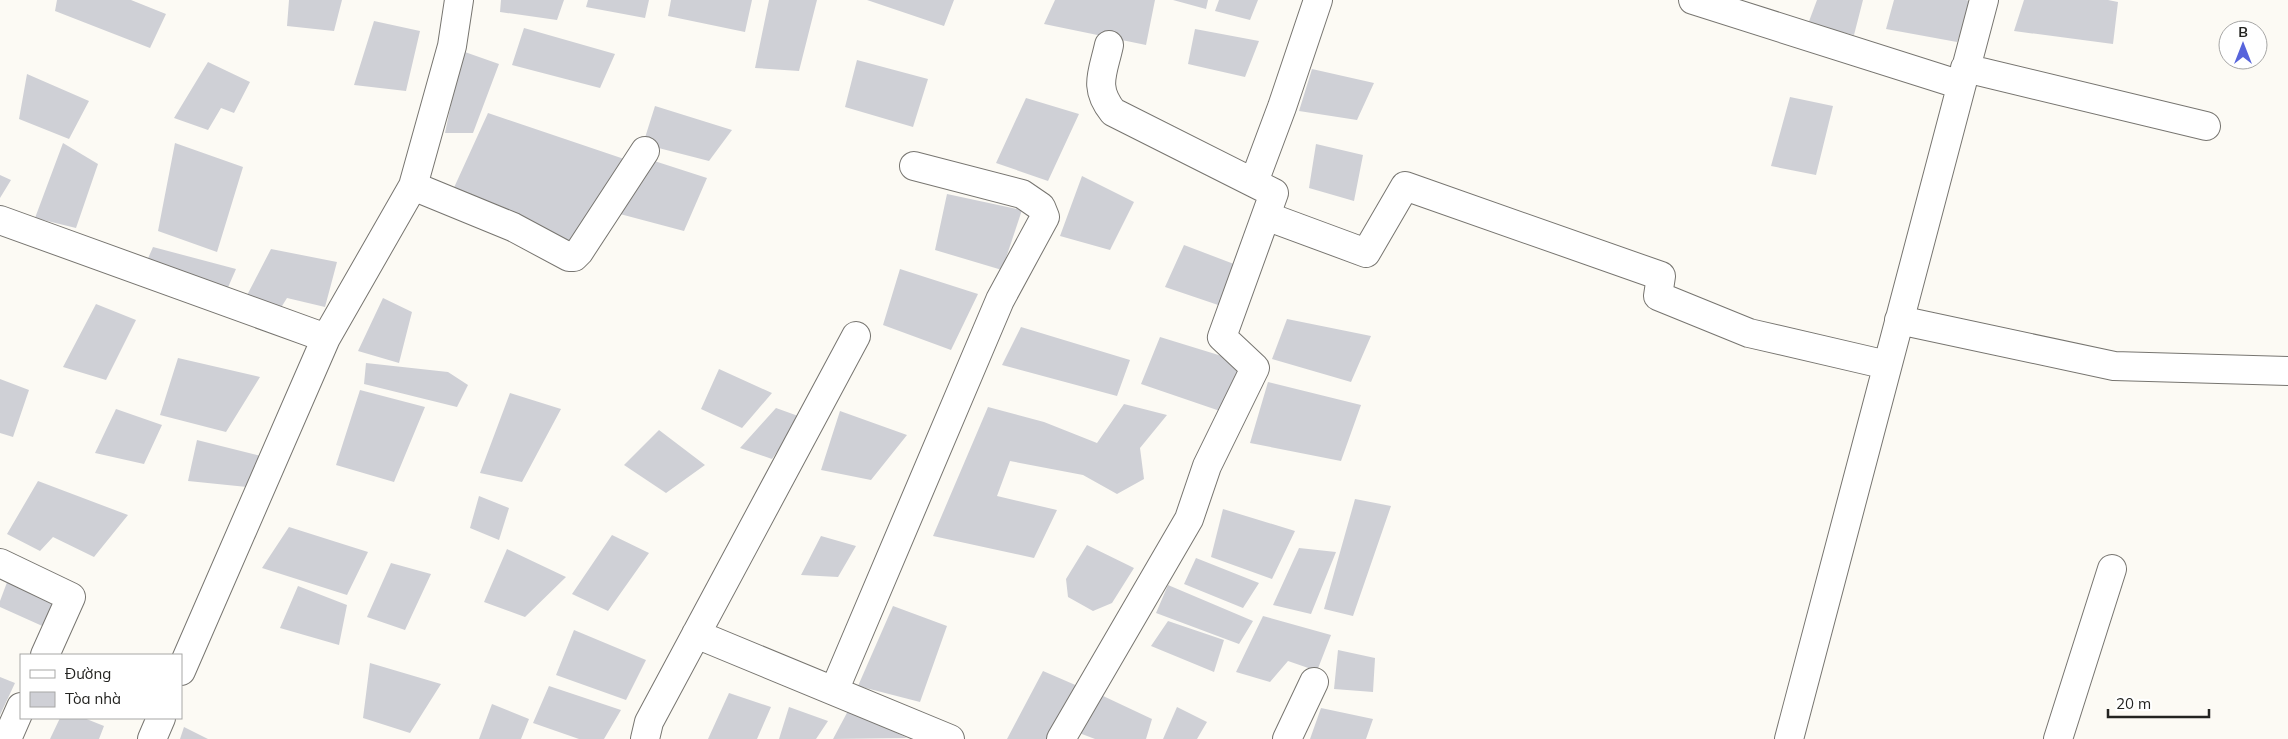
<svg xmlns="http://www.w3.org/2000/svg" width="2288" height="739" viewBox="0 0 2288 739" font-family="Mulish,sans-serif">
	<rect width="100%" height="100%" fill="#fcfaf4"/>
	<path fill="#cfd0d6" d="M57,0H131L166,14L150,48L55,11Z
		M289,0H342L334,31L287,26Z
		M501,0H564L557,20L500,12Z
		M588,0H649L645,18L586,7Z
		M671,0H752L745,32L668,16Z
		M769,0H817L799,71L755,68Z
		M867,0H954L944,26Z
		M1055,0H1155L1146,45L1044,24Z
		M1173,0H1208L1206,9Z
		M1219,0H1258L1250,20L1215,11Z
		M1817,0H1863L1854,35L1808,24Z
		M1894,0H1966L1974,2L1957,42L1886,29Z
		M2024,0H2108L2118,2L2113,44L2014,31Z
		M374,21L420,31L406,91L354,85Z
		M524,28L615,54L600,88L512,65Z
		M1195,29L1259,41L1245,77L1188,64Z
		M462,51L499,64L473,133H445Z
		M857,60L928,79L913,127L845,107Z
		M208,62L250,82L234,113L221,108L208,130L174,118Z
		M1312,69L1374,83L1357,120L1299,111Z
		M27,74L89,101L69,139L19,119Z
		M1790,97L1833,106L1816,175L1771,166Z
		M1026,98L1079,114L1048,181L996,163Z
		M655,106L732,130L709,161L643,144Z
		M488,113L633,162L575,245L452,192Z
		M63,143L98,164L76,228L35,218Z
		M175,143L243,167L217,252L158,231Z
		M1316,144L1363,155L1354,201L1309,188Z
		M642,157L707,178L684,231L620,214Z
		M0,175L11,180L0,198Z
		M1082,176L1134,202L1110,250L1060,236Z
		M947,194L1022,210L1002,270L935,250Z
		M1184,245L1247,269L1227,308L1165,287Z
		M153,247L236,269L226,292L146,263Z
		M271,249L337,262L325,307L287,298L277,314L244,301Z
		M900,269L978,294L951,350L883,325Z
		M383,298L412,312L399,363L358,351Z
		M96,304L136,320L106,380L63,367Z
		M1287,319L1371,336L1351,382L1272,359Z
		M1021,327L1130,360L1117,396L1002,365Z
		M1160,337L1251,365L1220,411L1141,384Z
		M178,358L260,377L226,432L160,415Z
		M366,363L448,372L468,385L457,407L364,384Z
		M719,369L772,393L742,428L701,409Z
		M0,379L29,390L13,437L0,433Z
		M1268,382L1361,405L1341,461L1250,443Z
		M360,390L425,407L394,482L336,465Z
		M510,393L561,409L522,482L480,473Z
		M1124,404L1167,415L1140,448L1144,479L1117,494L1083,475L1010,461L997,496L1057,510L1034,558L933,536L988,407L1044,422L1097,443Z
		M776,408L801,417L772,459L740,448Z
		M116,409L162,425L144,464L95,453Z
		M840,411L907,435L871,480L821,470Z
		M659,430L705,465L666,493L624,465Z
		M197,440L261,456L247,487L188,481Z
		M38,481L128,515L94,557L53,537L40,551L7,534Z
		M479,496L509,508L499,540L470,528Z
		M1355,499L1391,506L1353,616L1324,609Z
		M1223,509L1295,531L1272,579L1211,557Z
		M289,527L368,552L347,595L262,568Z
		M612,535L649,553L608,611L572,594Z
		M821,536L856,546L838,577L801,575Z
		M1087,545L1134,568L1112,603L1093,611L1068,597L1066,579Z
		M1299,548L1336,552L1311,614L1273,605Z
		M507,549L566,577L525,617L484,602Z
		M1196,558L1259,583L1243,608L1184,584Z
		M391,563L431,574L405,630L367,617Z
		M9,577L61,600L49,629L0,607V601Z
		M1168,585L1253,621L1239,644L1156,613Z
		M298,586L347,605L339,645L280,628Z
		M893,606L947,626L920,702L858,686Z
		M1263,616L1331,635L1317,671L1288,661L1270,682L1236,672Z
		M1168,621L1224,640L1214,672L1151,646Z
		M574,630L646,660L626,700L556,675Z
		M1338,650L1375,658L1373,692L1334,689Z
		M370,663L441,684L410,733L363,718Z
		M1043,671L1080,687L1051,739H1007Z
		M0,677L15,683L0,715Z
		M549,686L621,710L604,739H579L533,723Z
		M729,693L771,707L757,739H708Z
		M1101,695L1152,719L1146,739H1095L1074,731Z
		M492,704L529,719L521,739H479Z
		M789,707L828,721L816,739H779Z
		M1177,707L1207,722L1197,739H1163Z
		M1321,708L1373,719L1366,739H1310Z
		M849,709L907,738L833,739Z
		M60,718H84L104,726L99,739H50Z
		M184,727L208,739H180Z"/>
	<g fill="none" stroke-linecap="round" stroke-linejoin="round">
		<g stroke="#777570" stroke-width="30">
			<path id="minor" d="M1693,0L1961,85
				M1965,68L2206,126
				M1254,182L1282,107L1318,0
				M413,186L513,227L569,257H574L579,252L645,151
				M1266,216L1366,253L1405,186L1661,276L1658,296L1749,333L1887,365
				M0,220L326,338
				M1899,320L2114,366L2288,371
				M0,563L71,597L45,655
				M696,634L950,739
				M181,671L326,338L413,186L452,46L459,0
				M834,691L1000,300L1045,217L1041,207L1022,194L914,166
				M7,739L21,707
				M152,739L161,718
				M645,739L649,722L856,336
				M1061,739L1189,519L1207,466L1255,368L1222,337L1274,193L1113,112C1093,87 1103,73 1109,45
				M1287,739L1314,682
				M1789,739L1984,0
				M2058,739L2112,569"/>
		</g>
		<use href="#minor" stroke="#fff" stroke-width="28"/>
	</g>
	<rect x="20" y="654" width="162" height="65" fill="#ffffff" stroke="#a7a7a6"/>
	<rect x="30" y="670" width="25" height="8" fill="#ffffff" stroke="#a7a7a6"/>
	<text x="65" y="679" font-size="15" fill="#232320">Đường</text>
	<rect x="30" y="692" width="25" height="15" fill="#cfd0d6" stroke="#a7a7a6"/>
	<text x="65" y="704" font-size="15" fill="#232320">Tòa nhà</text>
	<g transform="translate(2243 45)"><circle r="24" fill="#ffffff" stroke="#a7a7a6"/>
	<path d="M0-4L9 19L0 12L-9 19Z" fill="#5764db"/>
	<text y="-8" font-size="14" font-weight="bold" text-anchor="middle" fill="#232320">B</text>
	</g>
	<path d="M2108 709v8h101v-8" fill="none" stroke="#232320" stroke-width="2.5"/>
	<text x="2116" y="709" font-size="15" fill="#232320" stroke="#ffffff" stroke-width="4" paint-order="stroke">20 m</text>
</svg>
